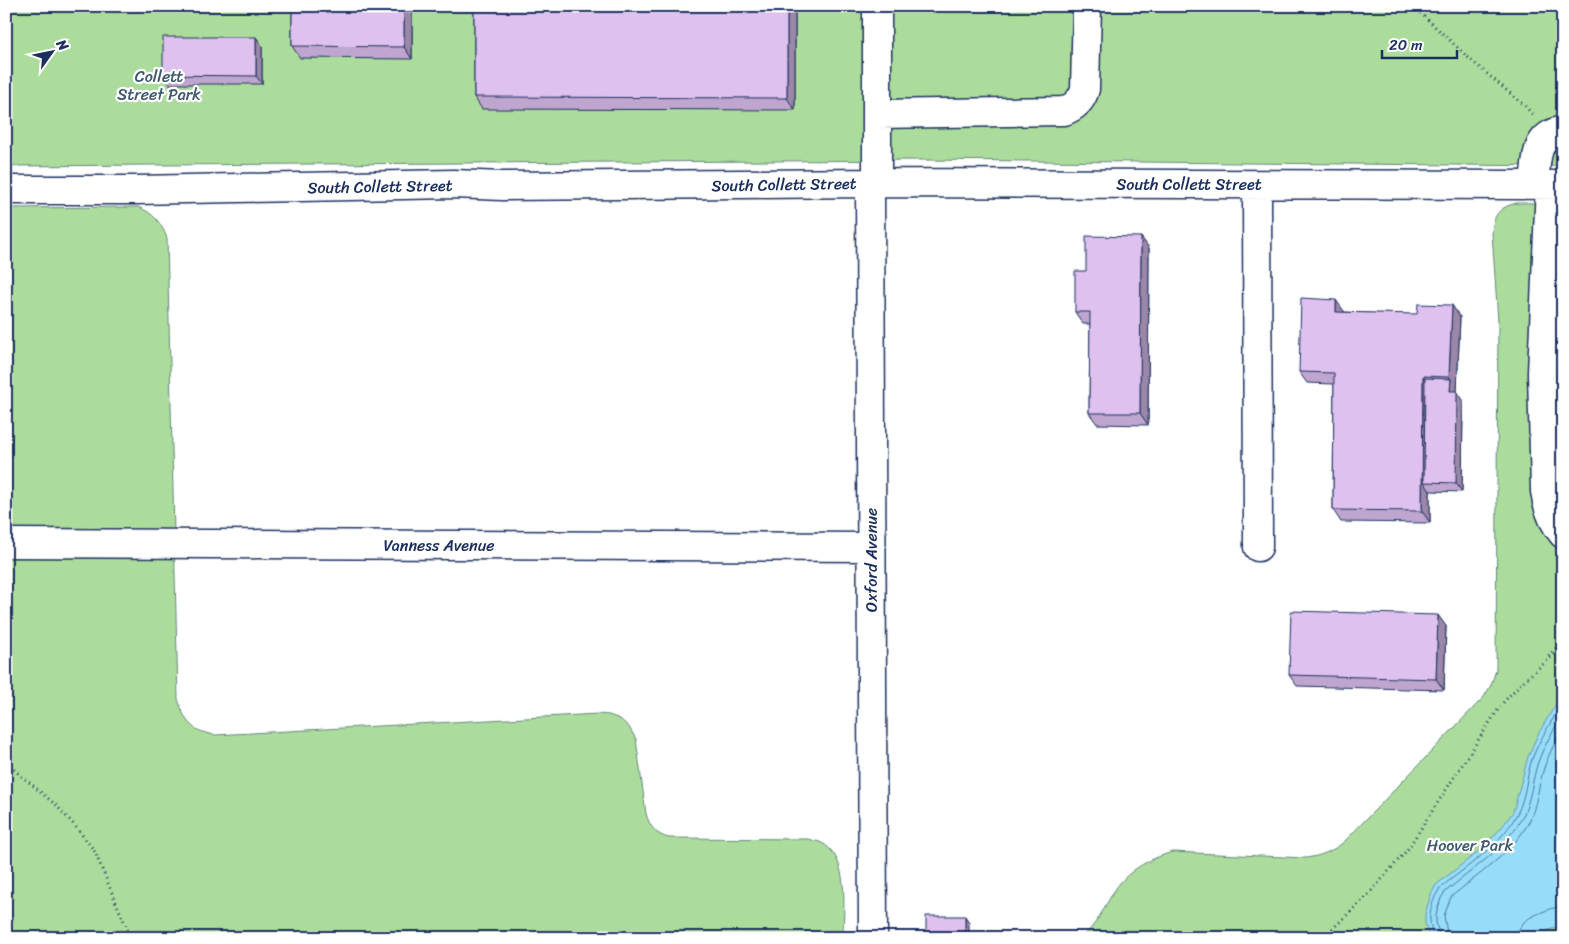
<svg xmlns="http://www.w3.org/2000/svg" width="1569" height="944" viewBox="0 0 1569 944" font-family="Sriracha,sans-serif">
	<rect width="100%" height="100%" fill="#fff"/>
	<filter id="ink" filterUnits="userSpaceOnUse"><feTurbulence type="fractalNoise" baseFrequency=".02" numOctaves="2"/><feDisplacementMap in="SourceGraphic" scale="10" xChannelSelector="R" yChannelSelector="G"/><feConvolveMatrix kernelMatrix="1 2 1 2 8 2 1 2 1" color-interpolation-filters="sRGB"/></filter>
	<g filter="url(#ink)">
		<path fill="#acdc9c" stroke="#64867d" d="M6,6H1563V166L923,160L6,166Z
			M1517,203H1563V938H1081C1096,926 1103,909 1113,893C1126,871 1148,859 1173,852L1306,858C1321,856 1333,851 1345,841L1484,697L1491,685L1496,670L1498,321L1492,233C1493,215 1499,207 1517,203Z
			M138,207C154,213 161,223 167,238L178,699C185,722 191,731 215,735L598,714L609,715L620,719L629,727L636,739L646,814C650,827 656,835 669,838L808,839C812,840 816,841 820,842C851,856 843,910 843,938H6V208Z"/>
		<path fill="#97ddf9" stroke="#6597bb" d="M1563,692V924L1531,938H1430L1425,923V914L1431,894L1436,885L1479,851L1491,839L1502,827L1513,812L1528,757L1537,736Z"/>
		<g fill="none" stroke-linecap="round" stroke-linejoin="round">
			<path stroke="#4d759c" stroke-width="1" d="M1434,938C1433,932 1430,927 1430,921C1429,910 1434,897 1440,888C1467,866 1500,846 1517,814C1526,797 1526,777 1532,759C1540,738 1553,720 1563,701
				M1440,938L1436,922V915L1441,898L1445,892C1472,869 1504,850 1522,818C1531,801 1532,780 1538,762C1544,745 1554,730 1563,714
				M1448,938L1444,916L1451,897C1478,874 1513,853 1530,820C1536,806 1538,790 1542,775C1546,759 1554,744 1563,730
				M1517,938C1518,932 1519,927 1523,923C1529,916 1553,907 1563,906"/>
			<g stroke="#1b2f5e" stroke-width="31">
				<path id="minor" d="M877,6V183
					M878,114L1064,111C1075,107 1082,100 1085,89L1087,6
					M870,183L873,938
					M1257,185L1258,547
					M1534,185C1537,161 1533,136 1563,130
					M1550,185L1542,373L1545,491C1547,507 1552,521 1563,534
					M6,190H136L454,184L502,186L870,183L1563,185
					M6,543L871,547"/>
			</g>
			<path stroke="#1b2f5e" stroke-width="3" stroke-dasharray="1 4" stroke-linecap="butt" d="M1413,6L1472,61L1525,106L1533,115
				M1548,656L1563,642
				M6,763L56,805L75,826L94,850L131,938
				M1320,938L1327,934L1369,894L1407,850L1501,705L1520,684L1563,647"/>
			<use href="#minor" stroke="#fff" stroke-width="28"/>
		</g>
		<path fill="#bfa6ce" stroke="#1b2f5e" d="M292,6H412V59L300,58L292,46Z
			M474,6H795V110L482,109L474,97Z
			M256,37L262,46V84H169L163,75Z
			M1141,237L1149,248L1148,425L1097,424L1089,413L1090,324H1083L1075,312L1086,271Z
			M1344,311V312L1460,317L1457,391L1463,400L1462,492L1430,491V523L1341,522L1333,510L1334,384L1307,383L1299,372Z
			M1446,626L1444,690L1297,686L1289,675Z"/>
		<path fill="#9b87a7" stroke="#1b2f5e" d="M404,6H412V59L404,47Z
			M787,6H795V110L787,98Z
			M256,37L262,46V84L256,76Z
			M1141,237L1149,248L1148,425L1140,413Z
			M1336,300L1344,311V323L1336,312Z
			M1452,305L1460,317L1457,391L1463,400L1462,492L1456,483L1450,391L1451,379L1449,377Z
			M1423,376L1431,387L1424,482L1430,491V523L1422,511Z
			M1438,615L1446,626L1444,690L1436,679Z
			M965,916L969,922V938H965Z"/>
		<path fill="#dec1ef" stroke="#1b2f5e" d="M292,6H404V47L292,46Z
			M474,6H787V98L474,97Z
			M163,37H256V76L163,75Z
			M1086,236L1141,237L1140,413H1089L1090,312H1075V271H1086Z
			M1301,298L1336,300V312L1417,314L1418,304L1452,305L1449,377L1423,376L1422,511L1333,510L1334,373L1299,372Z
			M1425,378L1451,379L1450,391H1457L1456,483L1424,482Z
			M1291,611L1438,615L1436,679L1289,675Z
			M926,916H965V938H926Z"/>
	</g>
	<g text-anchor="middle" stroke-width="4.5" stroke-linejoin="round" paint-order="stroke">
		<g font-size="16" fill="#3f5a6e" stroke="#fff">
			<text x="159" y="82">Collett<tspan x="159" dy="18">Street Park</tspan></text>
			<text x="1470" y="851">Hoover Park</text>
		</g>
		<g font-size="16" fill="#1b2f5e" stroke="#fff">
			<text transform="translate(784 184) rotate(-1)" y="6">South Collett Street</text>
			<text x="1189" y="190">South Collett Street</text>
			<text transform="translate(380 186) rotate(-1)" y="6">South Collett Street</text>
			<text x="439" y="551">Vanness Avenue</text>
			<text transform="translate(871 560) rotate(-90)" y="6">Oxford Avenue</text>
		</g>
	</g>
	<rect width="1569" height="944" fill="none" stroke="#fff" stroke-width="25"/>
	<rect x="12" y="12" width="1544" height="919" fill="none" stroke="#1b2f5e" stroke-width="2" filter="url(#ink)"/>
	<g transform="translate(52 52) rotate(57)" stroke="#ffffff" stroke-width="4" paint-order="stroke">
	<path d="M0-4L9 19L0 12L-9 19Z" fill="#1b2f5e"/>
	<text y="-8" font-size="14" font-weight="bold" text-anchor="middle" fill="#1b2f5e">N</text>
	</g>
	<path d="M1382 50v8h75v-8" fill="none" stroke="#1b2f5e" stroke-width="2.5"/>
	<text x="1389" y="50" font-size="15" fill="#1b2f5e" stroke="#ffffff" stroke-width="4" paint-order="stroke">20 m</text>
</svg>
